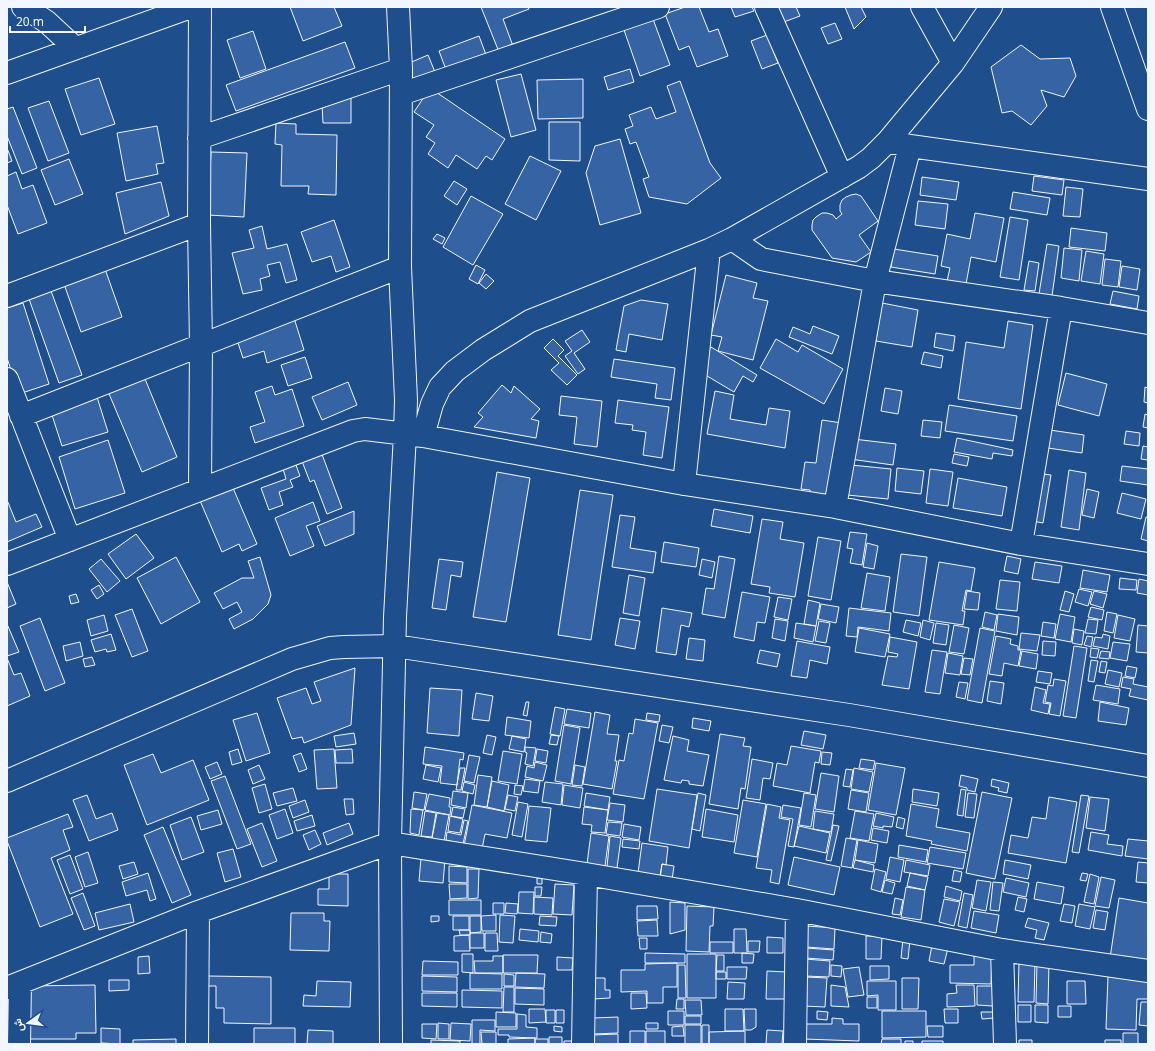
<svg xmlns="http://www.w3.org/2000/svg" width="1155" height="1051" font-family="'Noto Sans',Vazirmatn,sans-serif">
<rect width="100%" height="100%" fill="#1f4e8c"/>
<!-- building -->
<path fill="#3563a3" stroke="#f2f6ff" d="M290 7H334L342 26 303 41Z
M481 7H528L529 9 503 19 513 46 499 52Z
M685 7H699L709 32 718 29 728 56 697 67 689 46 679 50 665 14Z
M731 7H752L754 11 735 17Z
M775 7H796L800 16 781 23Z
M845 7H861L866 17 854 29Z
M653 19 670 65 640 76 624 30Z
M835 23 842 39 828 44 821 28Z
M253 31 266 69 240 78 227 40Z
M767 35 778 63 762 69 751 41Z
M479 36 488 60 448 75 439 51Z
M345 42 355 68 236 111 226 85Z
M1021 45 1040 59 1070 58 1076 76 1064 97 1041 90 1047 106 1031 125 1012 111 1002 113 991 67Z
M428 55 437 77 416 86 407 64Z
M630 69 634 82 608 90 604 77Z
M521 74 536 130 511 137 496 80Z
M99 78 115 124 81 135 65 89Z
M583 79V118L538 119 537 80Z
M680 81 710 163 721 178 687 204 649 197 643 179 649 177 636 142 630 144 625 129 633 126 629 115 651 107 656 119 676 112 667 86Z
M430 88 505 139 492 160 486 156 477 169 456 155 448 168 428 154 435 143 426 137 434 125 414 112Z
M351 96V123H323L322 105Z
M49 101 69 153 48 161 28 108Z
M13 107 37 168 22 174 7 136V109Z
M549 122H580V161L549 160Z
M276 123 296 124V134L337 135 336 195 308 194 309 186H281L282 145 275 144Z
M157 126 164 163 156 164 158 174 126 181 117 133Z
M620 139 641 213 600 225 586 173 595 146Z
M7 148 12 161 7 163Z
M211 152 247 153 244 217 208 215Z
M530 156 561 171 536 220 505 204Z
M69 159 83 194 55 205 41 170Z
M16 172 22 189 33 185 47 223 18 234 7 205V176Z
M1034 176 1064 180 1062 195 1032 191Z
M922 177 959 182 956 200 920 195Z
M454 181 467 189 457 205 444 196Z
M161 182 169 216 125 234 116 193Z
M1066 187 1083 189 1080 217 1063 216Z
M1013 192 1050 198 1047 215 1010 209Z
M856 194 861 196 878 221 859 235 871 252 856 262 832 258 812 230V225L813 220 816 217 822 213H827L833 215 836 219 842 214 840 211V205L842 200 846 197 851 195Z
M471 196 503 214 473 265 443 247Z
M918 201 948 204 945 229 915 225Z
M975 213 1004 218 996 262 971 257 966 284 947 281 950 268 941 266 947 234 970 239Z
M1010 217 1028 220 1019 280 1000 277Z
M334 220 350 267 336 272 331 256 312 262 301 232Z
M262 226 267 249 287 244 297 280 286 283 280 262 267 265 270 276 260 279 262 290 243 294 232 253 254 248 249 230Z
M1071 228 1107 233 1105 251 1069 247Z
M437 234 445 238 442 244 433 239Z
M1047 244 1059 246 1052 296 1039 294Z
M1064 248 1082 250 1079 281 1061 278Z
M894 249 938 256 935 274 891 267Z
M1086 251 1104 254 1100 284 1081 281Z
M1105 259 1121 261 1118 287 1102 285Z
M1029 261 1039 263 1035 291 1024 290Z
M476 265 485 270 478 284 469 279Z
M1122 266 1140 269 1137 290 1119 287Z
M105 269 122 317 81 332 64 284Z
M486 274 494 281 486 289 479 283Z
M726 275 757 283 753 298 768 301 753 360 718 351 722 337 711 335Z
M51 291 82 375 59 383 29 299Z
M1113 291 1139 296 1137 309 1110 304Z
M641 300 668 304 662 340 629 334 626 352 616 350 624 306Z
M23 303 49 384 19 394 7 358V308Z
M882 303 918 310 912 347 876 341Z
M294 318 304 350 267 363 264 351 243 358 236 337Z
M1008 321 1033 325 1021 409 958 399 966 342 1004 348Z
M813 326 839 336 832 354 789 337 793 327 810 334Z
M582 330 590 342 574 353 585 369 578 374 565 356 572 351 565 341Z
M936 333 955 336 953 351 934 347Z
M553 339 564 350 558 356 577 375 567 385 551 370 559 363 544 348Z
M776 339 798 352 802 345 843 369 824 404 760 368Z
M711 347 757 375 753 382 743 376 734 392 697 370Z
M924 352 943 356 941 368 921 364Z
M305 357 312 378 288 386 281 365Z
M614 359 675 368 671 400 655 398 657 384 611 377Z
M1066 373 1107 384 1099 416 1058 405Z
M143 374 177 457 142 472 107 389Z
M348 382 357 405 322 420 312 397Z
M502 385 511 393 514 386 540 409 531 419 539 421 536 438 474 427 483 417 478 413Z
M272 386 275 395 292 389 304 426 255 443 250 427 265 422 255 392Z
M1145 387 1148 388V403L1144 402Z
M885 388 902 391 898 414 881 411Z
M715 391 734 395 730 419 766 425 769 408 790 411 785 448 707 434Z
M561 396 602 401 597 447 574 444 577 417 559 415Z
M97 397 108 432 62 446 51 412Z
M618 400 669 407 662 458 643 455 646 432 632 430 633 425 615 423Z
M949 405 1017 416 1013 441 945 431Z
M1145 414 1148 415V428L1143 427Z
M822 420 842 423 831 500 810 497V490L801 489 805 462 816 463Z
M923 420 942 422 940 438 921 436Z
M1043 429 1084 435 1082 453 1041 447Z
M1126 431 1140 433 1139 446 1124 444Z
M957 438 1013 450 1012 456 993 453 992 459 954 452Z
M853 439 896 444 893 465 850 459Z
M108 440 125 493 75 509 59 457Z
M1143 446 1148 447V460L1141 459Z
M320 449 342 508 327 514 314 480 310 482 300 456Z
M954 454 969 457 967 466 952 463Z
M293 457 300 476 290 480 293 487 279 492 283 505 269 510 261 488 286 479 281 462Z
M851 465 891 469 888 499 847 495Z
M1122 466 1148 469V485L1120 481Z
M897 468 924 471 921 494 895 491Z
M930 469 953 472 948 506 926 503Z
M1069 470 1086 473 1079 530 1061 527Z
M497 472 530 478 506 622 473 617Z
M1034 473 1051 475 1043 523 1027 520Z
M958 478 1007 487 1002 516 953 508Z
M230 481 257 544 242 551 239 544 222 552 198 496Z
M1087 489 1099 492 1094 518 1082 515Z
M580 490 613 495 591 640 558 635Z
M1122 493 1146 499 1141 519 1117 513Z
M7 500 16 522 36 514 42 527 7 542Z
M313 502 320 521 306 526 314 546 290 556 275 518Z
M714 509 753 516 750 533 711 526Z
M354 511V534L325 546 317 526Z
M620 515 635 517 630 548 656 552 653 573 612 567Z
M1146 517H1148V541L1141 539Z
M762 519 783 522 780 539 804 543 795 597 769 593 770 587 751 584Z
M850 532 867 534 862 565 850 563 853 549 847 548Z
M136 534 154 558 126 579 108 554Z
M818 537 841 541 831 600 808 596Z
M664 542 699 548 696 567 661 562Z
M867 543 878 546 874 569 863 567Z
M901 554 927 557 919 616 893 612Z
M719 556 735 559 725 618 702 614 706 588 714 589Z
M1007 556 1021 559 1018 574 1004 571Z
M176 557 200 602 161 624 137 578Z
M260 557 271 595 268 604 253 619 234 629 229 619 242 612 237 602 223 609 214 593 242 578H254L248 561Z
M101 559 120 581 107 592 89 569Z
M439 559 463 562 461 577 451 575 446 610 432 608Z
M702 559 715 562 712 578 699 575Z
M939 562 975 568 971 591 966 590 962 611H965L963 625 929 620Z
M1035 562 1062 566 1059 583 1032 579Z
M1083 570 1110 575 1107 592 1080 588Z
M867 573 890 577 885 611 861 608Z
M629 575 645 578 639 616 623 613Z
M1120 578 1137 580 1136 590 1119 589Z
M1139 579 1148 581V595L1137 593Z
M1000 580 1020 582 1017 611 996 609Z
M7 582 16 604 7 608Z
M99 585 104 594 97 599 91 590Z
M1079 589 1092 592 1088 606 1075 602Z
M967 591 980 593 978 610 964 609Z
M1065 591 1074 594 1069 612 1060 610Z
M1094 591 1107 594 1103 608 1090 604Z
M742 592 770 597 765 623 757 622 754 641 734 637Z
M76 594 79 602 71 604 69 596Z
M778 597 792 599 788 620 774 617Z
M808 600 820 603 816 626 804 624Z
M821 604 839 607 836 623 818 619Z
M1091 607 1104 610 1102 620 1088 617Z
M662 608 692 613 689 627 681 625 676 655 656 652Z
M849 608 891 613 889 631 858 627 857 637 846 636Z
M132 609 148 651 132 657 115 615Z
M985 612 997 615 994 630 982 627Z
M1107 612 1117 614 1113 633 1104 631Z
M998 614 1019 617 1017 635 996 631Z
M1060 614 1075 617 1071 642 1055 639Z
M104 615 108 631 91 636 87 620Z
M1118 615 1135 619 1130 641 1114 638Z
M40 618 65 683 45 691 20 626Z
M620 618 640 621 635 649 615 645Z
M775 619 788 621 785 641 772 638Z
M1088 619 1098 620 1096 634 1085 633Z
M906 620 921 623 918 636 903 632Z
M923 620 934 623 930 640 920 637Z
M819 621 830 623 826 643 815 641Z
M1043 622 1056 624 1054 638 1041 636Z
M796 623 816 626 813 642 794 638Z
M936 623 949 625 946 645 933 643Z
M7 624 19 652 7 656Z
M954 625 969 628 964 654 949 652Z
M1138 625 1148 626V653L1136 652Z
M859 628 890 634 885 657 855 652Z
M980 628 995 631 982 703 967 700Z
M1074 629 1084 631 1082 645 1072 643Z
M1021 633 1040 635 1037 651 1019 649Z
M111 634 116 650 107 652 106 649 95 652 91 640Z
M1103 634 1110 636 1108 649 1093 646 1095 637 1102 638Z
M996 636 1011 639 1010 644 1018 646V650H1021L1018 666 1004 663 1002 676 989 674Z
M1087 636 1093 637 1091 647 1084 645Z
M890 637 917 642 909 689 882 685 888 656 897 657 898 654 888 652Z
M689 638 705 640 703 661 686 659Z
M797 641 830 647 827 664 810 660 807 678 791 676Z
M1043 641 1056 642 1055 656 1042 655Z
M80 642 83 656 66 661 63 646Z
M1113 642 1130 644 1127 661 1110 658Z
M1074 646 1087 648 1076 718 1063 716Z
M1091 648 1099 649 1097 658 1090 657Z
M760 650 780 654 777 667 757 663Z
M932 650 947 652 940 694 925 692Z
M1022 651 1038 654 1036 669 1019 666Z
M1101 651 1110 652 1109 659 1099 658Z
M948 653 963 656 960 675 945 673Z
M92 657 95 665 85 667 83 659Z
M7 658 14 675 21 673 30 696 7 706Z
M964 658 973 659 970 675 961 674Z
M1091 660 1098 661 1094 682 1088 681Z
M1101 661 1107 662 1105 673 1099 672Z
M1127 666 1137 668 1135 678 1125 676Z
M355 668 351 725 304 743 302 737 292 739 277 698 306 688 312 704 321 701 314 682Z
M1108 670 1122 673 1119 687 1105 684Z
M1038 671 1052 673 1050 684 1036 682Z
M1123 677 1134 679 1133 684 1148 687V700L1129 696 1131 689 1121 687Z
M1054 679 1066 681 1060 716 1049 714 1051 703 1045 702 1048 685 1053 686Z
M990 681 1004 683 1001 704 987 701Z
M959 682 968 683 965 699 956 697Z
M1096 685 1120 689 1118 704 1093 700Z
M1035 687 1046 690 1043 703 1050 704 1048 714 1031 710Z
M430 688 462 690 459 736 427 733Z
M476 693 493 696 489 721 472 719Z
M526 702H529L527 716 523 715Z
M1100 702 1129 708 1126 725 1098 721Z
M555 707 565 709 560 736 550 734Z
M567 709 591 713 589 728 564 724Z
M595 712 610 715 607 734 619 735 615 761H617L612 789 583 784Z
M257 713 270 753 246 761 233 720Z
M647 713 660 715 659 722 646 720Z
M507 717 531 721 529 738 505 735Z
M693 718 711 721 709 731 692 728Z
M635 719 658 723 644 799 613 794 619 760 624 761 629 733 633 734Z
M564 725 580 728 571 784 555 781Z
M662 725 673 727 669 743 659 741Z
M804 731 826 735 823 749 801 745Z
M354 733 356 744 336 747 334 736Z
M720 734 745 738 743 746 751 747 745 789 741 788 738 809 709 804Z
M487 735 496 737 492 755 483 753Z
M551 735 559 736 557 745 549 744Z
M512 736 526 739 524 752 509 749Z
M673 736 689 740 687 751 709 755 703 786 689 784V781L682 780 681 783 664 780Z
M791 746 821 751 819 763 815 762 810 793 773 786 777 763 787 765Z
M425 747 464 753 463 760 460 759 457 785 440 783 442 766 423 764Z
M525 747 536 748 533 766 525 764 527 753 525 752Z
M238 749 242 762 232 765 229 752Z
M334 749 337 788 317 789 314 750Z
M352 749 353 763H336L335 750Z
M537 749 548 751 546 763 535 761Z
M503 751 522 754 517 784 498 781Z
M822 752 832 753 830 765 821 764Z
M301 753 307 769 299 772 293 756Z
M153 754 161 773 193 760 209 800 147 825 124 765Z
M469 755 480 757 474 783 464 781Z
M752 759 773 763 770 779 763 778 760 800 746 798Z
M861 759 875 761 873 770 859 768Z
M217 762 222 774 210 779 205 767Z
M535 762 547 765 543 781 525 777 527 766 534 768Z
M876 763 905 768 896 815 868 810Z
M259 765 265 779 253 784 248 770Z
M426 765 441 768 438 782 423 779Z
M575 765 585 767 582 786 572 785Z
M460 768H465L461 790H456Z
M854 768 873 772 869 792 851 789Z
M846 769 853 770 850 787 843 786Z
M821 773 839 776 834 812 815 809Z
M478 775 492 777 487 807 474 805Z
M961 775 978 779 975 792 967 790V788L959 786Z
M225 776 251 844 237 849 211 781Z
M525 779 540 781 538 793 523 791Z
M992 779 1009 783 1007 793 998 791 999 788 991 786Z
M492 781 509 785 504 811 487 807Z
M464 782 475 785 473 794 462 791Z
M545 782 563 784 561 805 542 802Z
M265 784 272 809 259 813 252 788Z
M515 785 523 786 521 795 514 794Z
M564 785 583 788 580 808 562 805Z
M293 788 297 801 277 806 273 793Z
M657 789 697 795 689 848 649 841Z
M913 789 939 793 937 806 912 802Z
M961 789 966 790 963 816 957 815Z
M851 790 869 793 866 812 848 809Z
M453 791 468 793 466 808 451 805Z
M414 792 427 794 424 810 412 808Z
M982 792 1012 798 995 879 966 873Z
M586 793 610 797 608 810 584 806Z
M698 793 706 795 700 831 692 829Z
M804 793 816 795 811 827 799 825Z
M968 793 977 794 974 818 965 817Z
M429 794 450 798 449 807H451L450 815 425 810Z
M87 795 96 819 112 813 118 830 89 841 73 800Z
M508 795 518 797 515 811 505 809Z
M1081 795 1089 796 1079 853 1072 852Z
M1049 797 1077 802 1066 863 1008 853 1011 835 1028 838 1032 817 1046 819Z
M1090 797 1109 799 1105 831 1086 828Z
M344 799H353L354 814 346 815Z
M305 800 309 812 293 818 289 806Z
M743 800 766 804 757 857 734 853Z
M518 802 528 804 522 837 512 835Z
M610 803 625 805 623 822 607 820Z
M767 804 781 807 779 818 790 820 779 884 770 882 772 870 756 868Z
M911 804 939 809 936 827 970 833 967 851 931 844 932 841 906 836Z
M472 805 512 813 507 838 485 834 482 849 464 846Z
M783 805 801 808 794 847 788 846 793 819 781 817Z
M529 806 551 808 547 842 525 840Z
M453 807 465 809 463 818 451 816Z
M584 807 608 810 605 833 591 832 592 825 582 824Z
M285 809 293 833 277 839 269 815Z
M411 809 423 810 419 835 410 833Z
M706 809 738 815 734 842 702 837Z
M218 810 222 824 201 830 197 816Z
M425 811 436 813 432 837 421 836Z
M815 811 834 814 831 832 813 829Z
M855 811 874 814 869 841 850 838Z
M437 813 449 815 444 841 432 838Z
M876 813 894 817 892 827 883 826V828L873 826Z
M68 814 73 827 63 830 70 850 51 858 73 914 40 927 7 841V838Z
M312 815 315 826 297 831 294 821Z
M450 816 463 819 460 833 448 831Z
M191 817 204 852 182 860 170 825Z
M898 817 905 819 903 829 896 827Z
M464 820 468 821 463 844 446 840 447 832 461 835Z
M608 822 622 823 620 836 606 834Z
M262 823 277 861 262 867 247 829Z
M349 823 353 834 327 845 323 833Z
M624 824 641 827 639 840 622 837Z
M833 825 839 826 831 861 826 860Z
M799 826 830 833 826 853 794 846Z
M163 827 191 895 172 903 144 835Z
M873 828 889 831 887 843 871 840Z
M315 830 321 844 309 850 303 835Z
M1091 832 1109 835 1107 844 1123 846 1122 856 1088 850Z
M591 833 609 836 605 866 587 864Z
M610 836 621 838 617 868 607 867Z
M846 838 857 840 852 868 841 866Z
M623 839 640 841 639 849 622 847Z
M1128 839 1148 841V859L1125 856Z
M858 840 878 844 875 863 855 860Z
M642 843 668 847 666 865 662 864 660 876 638 873Z
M899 845 928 850 926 862 898 857Z
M930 847 966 853 963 869 927 863Z
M233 849 241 877 225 882 217 853Z
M88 852 98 883 85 887 75 857Z
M70 855 83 889 70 894 57 860Z
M794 857 840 867 834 895 788 885Z
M890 857 904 860 900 882 886 879Z
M421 858 445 860 443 883 419 881Z
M855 860 874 865 873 872 853 868Z
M906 860 930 865 928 876 904 872Z
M1005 860 1031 865 1028 879 1003 874Z
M134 862 138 874 123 879 119 866Z
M1138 862 1148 863V883L1136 882Z
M662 864 674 866 672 880 660 879Z
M449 866 467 867V883L449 882Z
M468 869H479L478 898 468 899Z
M875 869 886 872 881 892 871 889Z
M954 870 962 872 960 882 952 881Z
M148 873 156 899 150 901 147 890 126 896 122 882Z
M910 873 928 877 925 890 907 886Z
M1082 873 1088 874 1086 881 1080 880Z
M329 874H348V906L318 905V889H329Z
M1090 874 1099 877 1094 904 1084 902Z
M1101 877 1115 880 1109 908 1095 906Z
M537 878H542V884H537Z
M1006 878 1029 883 1026 897 1003 892Z
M885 880 895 883 892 894 882 892Z
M977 880 991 882 986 911 972 908Z
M993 882 1003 883 999 911 990 910Z
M1037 882 1064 887 1061 904 1034 899Z
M449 884H467V898L450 899Z
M555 884 574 885 572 915 553 914Z
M946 886 962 891 960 901 944 897Z
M535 887H542L541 896H535Z
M906 887 925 890 921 920 901 917Z
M519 892H534L533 914 518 913Z
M83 893 95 926 84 930 71 898Z
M964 893 973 895 967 928 958 926Z
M534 897 553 898 552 915 534 914Z
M1018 897 1027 899 1024 912 1015 910Z
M895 898 903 900 900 915 892 914Z
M1119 898 1148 903V964L1110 958Z
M944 899 960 902 954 926 939 922Z
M449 900H481V915H449Z
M670 902 685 903V930L670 934Z
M493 903H504V914H493Z
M506 903 518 904 517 914 505 913Z
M130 904 134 922 99 930 95 913Z
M1064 904 1075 906 1072 923 1060 921Z
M1079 904 1095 907 1090 929 1075 926Z
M637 906H657L658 919 637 920Z
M687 906 714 907 713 926H710L709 952 686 951Z
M1096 910 1108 912 1105 930 1093 928Z
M974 911 999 915 996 933 971 928Z
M291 913H324V921H330L329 951 290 950Z
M496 915V931H482L481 916Z
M500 915 515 916 513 943 499 942Z
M431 916H439V921L431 922Z
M453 916H469V930H453Z
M470 916H481V932L470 933Z
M540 916 557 917 556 926 539 925Z
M1028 918 1049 923 1044 940 1035 938 1037 930 1025 927Z
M657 920 658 936H638L637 921Z
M807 926 835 928 834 949 806 947Z
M520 929 539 931 538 942 519 940Z
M734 929H746L747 953H734Z
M459 930H470V935H460Z
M541 932 552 934 551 943 540 942Z
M470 933H484V948H470Z
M485 933H497L498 951H485Z
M469 935 470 951H454V936Z
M866 936H882L881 959H866Z
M767 937 783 938V953H767Z
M639 938H647V949H640Z
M903 939 910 940 908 959 901 958Z
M748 941H760L759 952H748Z
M710 942H733V953H710Z
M932 945 948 948 944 964 929 961Z
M806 948 834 950 833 960 806 958Z
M974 952 992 953 991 984 950 983V965H974Z
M645 953 685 954V963H645Z
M742 953 754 954 753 963H742Z
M462 954H473V973L462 972Z
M687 954H716V998H687Z
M503 955H538L537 973H503Z
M717 955H724V971H716Z
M149 956 150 973 138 974V957Z
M493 956H503V973H475L474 961H493Z
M557 957 573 958 572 970H557Z
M805 959 830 961 829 977 805 976Z
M423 961 458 962V975H422Z
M1019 961 1035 962 1034 1002H1018Z
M1037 962 1049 963 1048 1004 1036 1003Z
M677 963V987H663V1003H647V991L621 992V970H645V964Z
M678 965H685L686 998H678Z
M831 965 842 966 841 977 831 976Z
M870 966H889V979L870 980Z
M727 967H747L746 979H727Z
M859 967 864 995 848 997 843 969Z
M767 971 786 972 785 999H766Z
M716 972H726V979H716Z
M470 973 502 974V989H470Z
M516 973 545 974 544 988 515 987Z
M504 974 514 975V986H504Z
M208 976 271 977V1024L224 1023V1008H216V986H208Z
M422 976 457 977V992L422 991Z
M1108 976 1148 977V999H1137L1136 1030 1106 1029Z
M805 977 827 978 825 1007 803 1006Z
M592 978H605V990H610V998L593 999Z
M902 978H919L918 1009H902Z
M109 980H129V990L109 991Z
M317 981 351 982 350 1007 303 1006 304 995 316 996Z
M867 981H896V1010H878V995L867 996Z
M1067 981H1085L1086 1004H1067Z
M728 982 745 983 744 999H727Z
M95 985 96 1033H76V1039H27V986Z
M831 985 845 987 849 1007 831 1006Z
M956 985H974L975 1006 947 1007V994L957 993Z
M977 986H993V1006L977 1005Z
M504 987H514V1012H503Z
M515 988 544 989V1005L515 1004Z
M462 990 502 991V1008L462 1007Z
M422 993H457V1007L422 1006Z
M631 993H646L647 1008 631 1009Z
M867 997H877V1008H867Z
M677 999H684V1009H676Z
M685 1000H701L702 1015H686Z
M1141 1002H1148V1026L1139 1025Z
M1018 1005H1031V1022H1018Z
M1035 1005H1048V1023L1035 1022Z
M1058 1006H1071V1017H1058Z
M529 1009H545L546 1022 529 1023Z
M725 1009H743L744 1031H725Z
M744 1009H756V1027L751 1030H745Z
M944 1009H958V1023H945Z
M546 1010H555V1023H546Z
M556 1010H564V1023H556Z
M668 1011H684V1025H668Z
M817 1011 828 1012 827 1020 817 1019Z
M882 1011H926V1037L882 1038Z
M496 1012 516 1013V1027H496Z
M981 1012H994V1018L982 1019Z
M517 1014 526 1015V1027L537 1028V1038L509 1037V1035H498V1029H517Z
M685 1016H701V1024H685Z
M618 1017V1033L593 1034V1018Z
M832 1018 843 1019V1024H859V1041L804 1039 805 1024H832Z
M472 1020H495V1031L480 1030V1044H472Z
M438 1023 449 1024V1039H438Z
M451 1023 471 1024 470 1041 450 1040Z
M646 1023H658V1029H646Z
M422 1024H437L436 1039 422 1038Z
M685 1025H701V1044H685Z
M702 1025H709V1044H702Z
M554 1026 562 1027V1032L554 1031Z
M683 1026 684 1036H672V1027Z
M927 1026H943V1037H928Z
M101 1028 120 1029V1044L101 1043Z
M254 1028H295V1044H254Z
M308 1030 333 1031V1044H307Z
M767 1030 783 1031 782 1044H766Z
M630 1031H645V1044H630Z
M646 1031H665V1044H646Z
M745 1031V1044H709V1032Z
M481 1032H496V1044H482Z
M1123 1033H1138V1044H1123Z
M618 1034V1044H593V1035Z
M549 1037H562V1044H549Z
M535 1038V1044H508V1039Z
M176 1039V1044H133V1040Z
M535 1039H548V1044H535Z
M882 1039H901V1044H881Z
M431 1040 460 1041V1044H431Z
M1019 1040H1032V1044H1019Z
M1105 1040H1121V1044H1105Z
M564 1041H572V1044H564Z
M905 1041H913V1044H905Z
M922 1041H943V1044H922Z"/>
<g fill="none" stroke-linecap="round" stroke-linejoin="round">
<defs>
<path id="street" d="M23 7 26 8 47 22 75 48
M200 7 199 224 201 345 200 489
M766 7 842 177
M922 7 953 63
M1112 7 1148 109
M7 73 191 7
M401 94 658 7
M199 138 401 69
M910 146 1148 179
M732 239 761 259 875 281 1061 308 1148 323
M7 296 199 224
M7 379 70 540
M21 416 400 267
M423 436 432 404 440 387 455 371 483 350 530 321 709 250 732 239 859 167 871 158 888 141 953 63 991 7
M684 484 709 250
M835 507 875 281 910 146 888 141
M1021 544 1061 308
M7 564 353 431 365 429 423 436 684 484 835 507 1021 544 1148 564
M7 781 292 659 330 648 344 647 395 646 849 715 1148 766
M1002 950 1005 1044
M7 988 198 912 390 843 586 874 797 910 1002 950 1148 971
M19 1044 20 983
M197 1044 198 912
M391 1044 390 843 395 617 405 434 406 400 400 267 401 69 398 7
M583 1044 586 874
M795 1044 797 910"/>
</defs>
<!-- street casing -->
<use href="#street" stroke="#f2f6ff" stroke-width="24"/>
<!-- street -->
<use href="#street" stroke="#1f4e8c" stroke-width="22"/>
</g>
<!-- border -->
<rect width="1155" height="1051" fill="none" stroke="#f2f6ff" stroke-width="16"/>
<!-- north arrow -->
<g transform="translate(28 1023) rotate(256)" stroke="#1f4e8c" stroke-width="3" paint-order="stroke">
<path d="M0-3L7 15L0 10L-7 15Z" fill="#f2f6ff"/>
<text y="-6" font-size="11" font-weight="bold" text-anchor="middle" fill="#f2f6ff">ش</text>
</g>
<!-- scale -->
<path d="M10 26v6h75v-6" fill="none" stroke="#f2f6ff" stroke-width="2"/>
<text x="16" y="26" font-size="12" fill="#f2f6ff" stroke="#1f4e8c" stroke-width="3" paint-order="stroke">20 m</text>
</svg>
